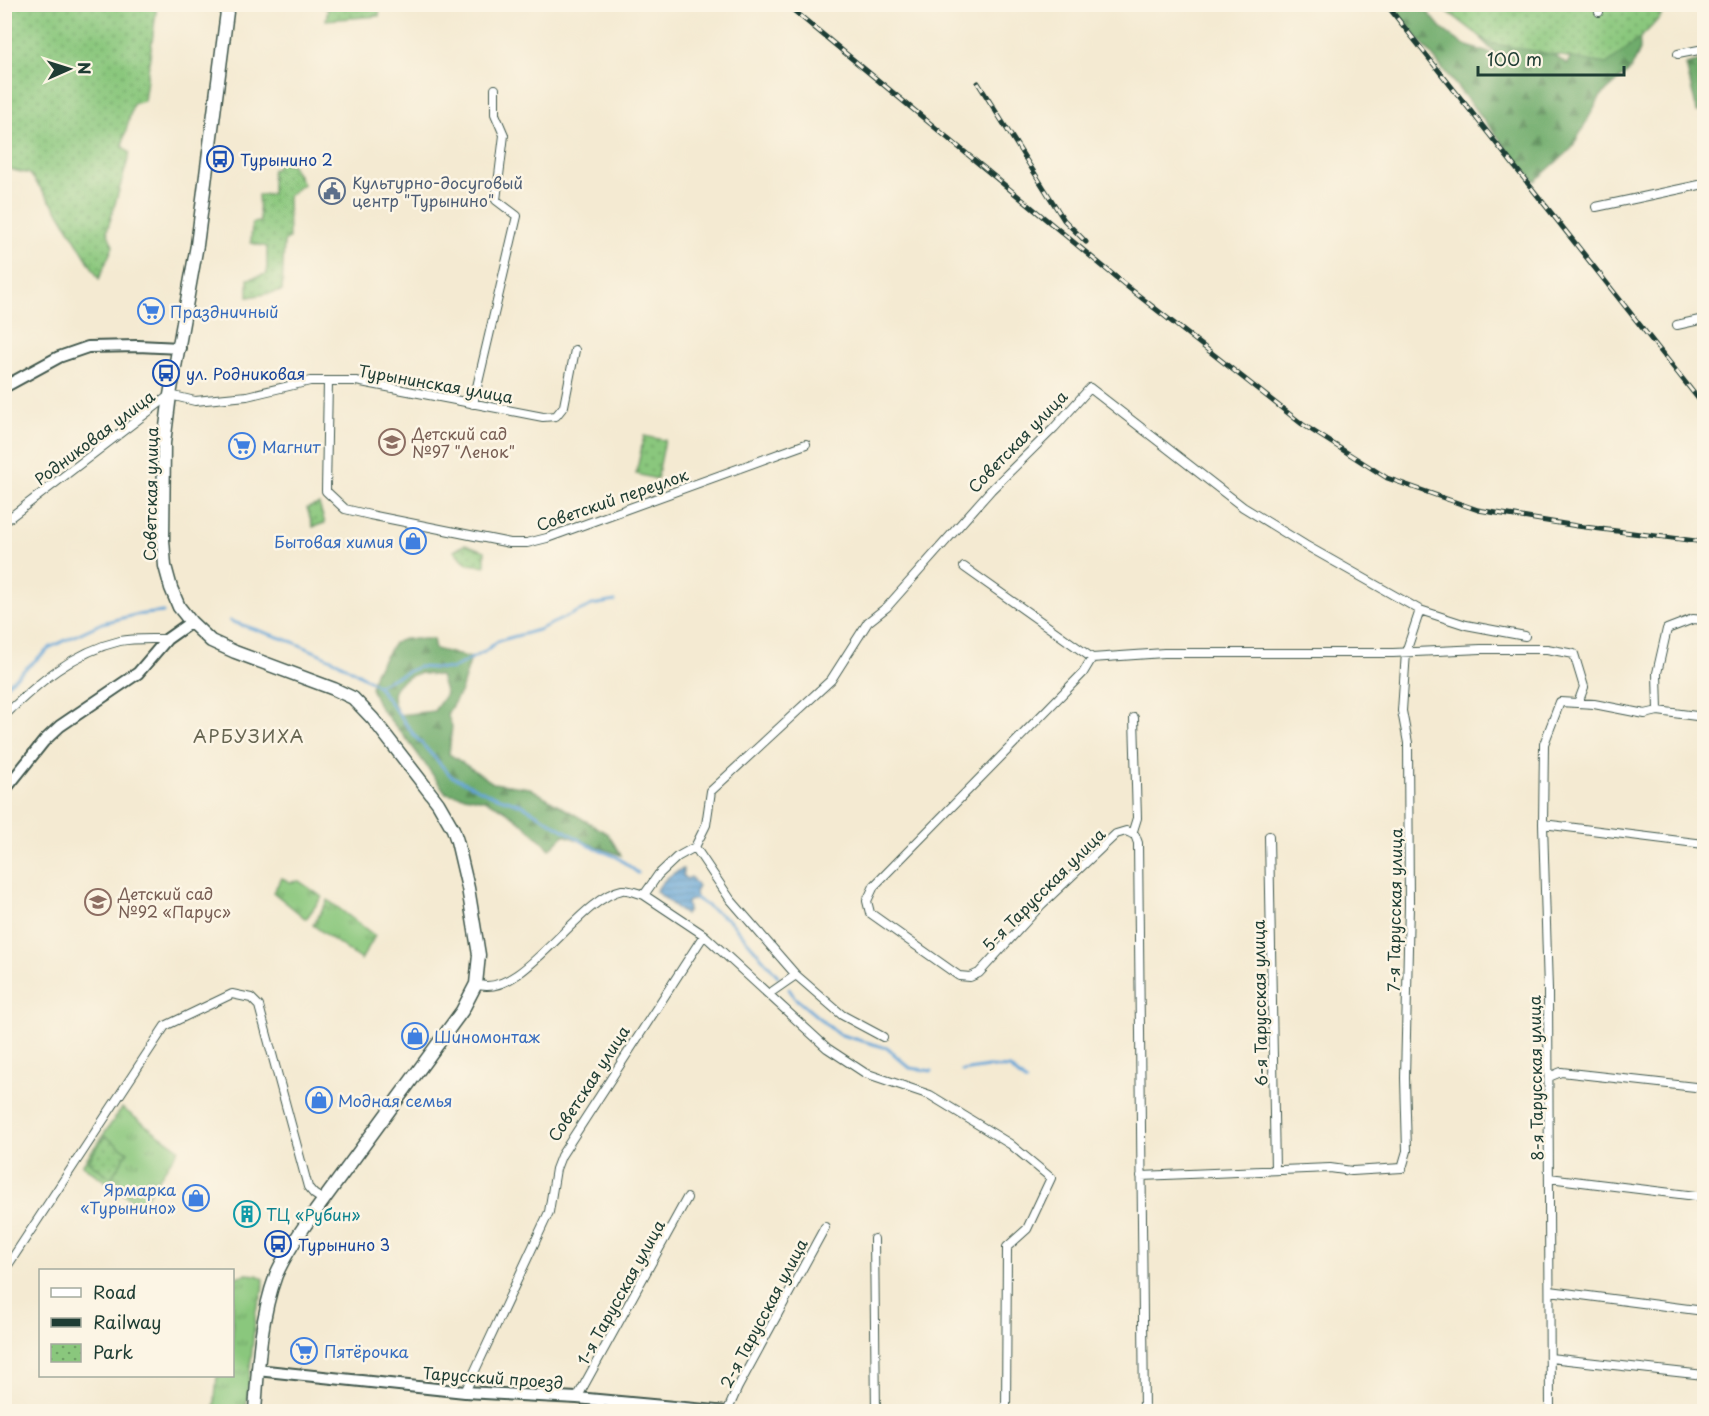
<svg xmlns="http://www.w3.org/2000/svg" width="1709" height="1416" font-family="'Playpen Sans',sans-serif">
<defs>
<pattern id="grass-tufts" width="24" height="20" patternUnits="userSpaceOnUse" patternTransform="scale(1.5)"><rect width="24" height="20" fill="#8ac77d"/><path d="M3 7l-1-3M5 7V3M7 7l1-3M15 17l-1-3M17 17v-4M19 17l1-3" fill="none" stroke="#70a367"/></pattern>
<pattern id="forest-firs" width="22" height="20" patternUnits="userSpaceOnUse" patternTransform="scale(1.5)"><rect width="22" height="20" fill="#6fac6c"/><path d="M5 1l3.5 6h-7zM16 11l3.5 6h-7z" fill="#5b8d5a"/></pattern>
<pattern id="park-dots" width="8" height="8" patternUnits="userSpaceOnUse" patternTransform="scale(1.5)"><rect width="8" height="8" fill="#8ac77d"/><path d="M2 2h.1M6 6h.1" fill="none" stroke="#70a367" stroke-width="1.8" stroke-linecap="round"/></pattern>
<pattern id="water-rules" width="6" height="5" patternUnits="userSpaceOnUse" patternTransform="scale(1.5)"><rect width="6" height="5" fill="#63a4d7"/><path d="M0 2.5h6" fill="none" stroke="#5187af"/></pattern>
</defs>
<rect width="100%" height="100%" fill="#fcf5e5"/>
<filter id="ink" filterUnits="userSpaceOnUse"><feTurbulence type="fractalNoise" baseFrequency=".0167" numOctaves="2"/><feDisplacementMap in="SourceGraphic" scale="12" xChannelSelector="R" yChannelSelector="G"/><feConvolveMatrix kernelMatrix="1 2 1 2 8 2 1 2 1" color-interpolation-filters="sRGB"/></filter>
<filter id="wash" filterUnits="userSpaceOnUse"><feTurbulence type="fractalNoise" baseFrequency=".008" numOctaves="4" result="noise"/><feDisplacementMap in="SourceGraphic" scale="24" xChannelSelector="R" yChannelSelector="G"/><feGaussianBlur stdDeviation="1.35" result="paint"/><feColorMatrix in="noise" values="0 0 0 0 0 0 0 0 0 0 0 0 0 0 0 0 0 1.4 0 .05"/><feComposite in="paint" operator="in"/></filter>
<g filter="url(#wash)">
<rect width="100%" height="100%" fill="#f4ead2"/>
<!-- grass -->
<path fill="url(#grass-tufts)" stroke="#548258" stroke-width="1.5" d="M282 878 290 882 299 881 322 897 306 919 273 892Z
M328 900 375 936 361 960 313 925Z
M122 1108 179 1149 140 1206 82 1165Z
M246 1274 257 1275 264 1279 263 1291 256 1310 246 1411H214L217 1376H232L233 1280 236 1277Z"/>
<!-- forest -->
<path fill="url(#forest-firs)" stroke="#477450" stroke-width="1.5" fill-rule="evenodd" d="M1391 5H1422L1442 29 1464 45 1498 56 1482 40 1474 5 1567 64 1587 25 1639 28 1640 50 1631 69 1600 97 1572 148 1535 181 1513 156Z
M1704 60V111L1697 112 1686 65Z
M404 639H433L435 649 471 658 461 691 447 714 452 726 449 754 493 783 530 788 608 834 621 855 564 835 550 849C531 831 513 812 489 802 476 797 460 796 446 793L409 742 380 708 371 688 375 672 394 643ZM419 673 440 676 446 694 434 711 399 715C386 691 395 681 419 673Z"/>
<!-- park -->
<path fill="url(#park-dots)" stroke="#548258" stroke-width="1.5" d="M4 5H157L144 101 133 104 122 146 130 153 107 231 113 246 99 279 60 214 30 174 9 169 5 161Z
M318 5H380L379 16 326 20 328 9Z
M1439 5H1668C1654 29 1629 48 1606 64L1489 43Z
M277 159 292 165 303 184 288 196 289 239 284 242 282 291 248 297V279L267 274V247L251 243 252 223 260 222 258 195 272 194V170L277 168Z
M644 436 665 440 657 479 636 474Z
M319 504 325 523 313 527 307 508Z
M465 544 485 551V566L468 564 454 551Z
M105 1136 128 1152 111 1178 88 1161Z"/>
<!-- water -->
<path fill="url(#water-rules)" stroke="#417086" stroke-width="1.5" d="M683 869V876L687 879 691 877 698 887 695 892 696 898 687 902 688 910 685 915 656 891C663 880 671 873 683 869Z"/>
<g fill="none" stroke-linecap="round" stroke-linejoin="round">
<!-- stream -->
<path stroke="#63a4d7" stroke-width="3" d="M230 621 293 642 338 662 377 685 414 735 451 776 491 795 522 805 590 846 617 857 638 873
M378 685 418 667 451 669 484 652 498 641 538 630 592 605 615 601
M4 687 51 647 102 623 135 615 163 612
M692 896 730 921 778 976
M789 989 795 998 838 1034 887 1048 910 1068 932 1071
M962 1071 988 1067 1010 1068 1026 1082"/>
</g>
</g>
<g filter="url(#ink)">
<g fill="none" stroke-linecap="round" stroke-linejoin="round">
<defs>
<path id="street" d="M1599 12 1600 4
M1678 54 1704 49
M1596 207 1704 184
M1677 325 1704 319
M328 381 326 491 345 509 370 515 510 543H527L547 538 806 444
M473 404 517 216 496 200 504 135 495 114V89
M4 522 170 395 195 401 247 396 310 381H356L543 417 556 416 564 406 575 350
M964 567 1092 658 1164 653H1393L1481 649H1547L1574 654 1584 687 1578 703
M1092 658 1083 673 874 886 867 901 870 913 959 976 970 977 979 973 1042 904 1116 834 1126 831 1135 835 1138 843 1144 1412
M1658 711 1657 673 1667 629 1693 619 1704 620
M4 716C38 683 73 652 120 641 134 638 152 639 167 639
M1543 824 1704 844
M1132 834 1137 818 1134 718
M1269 836 1275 1170
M695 847 730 899 796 975 842 1015 883 1037
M644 895 704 935 827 1048 865 1073 930 1095 1010 1144 1051 1178 1027 1229 1007 1247 1006 1412
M476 984C521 1002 577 899 622 890 628 889 637 893 644 895L658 875 677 857 695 847 706 825 711 791 831 680 868 622 887 607 991 490 1054 428 1090 388 1243 507 1305 545 1420 610 1466 625 1525 636
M770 993 796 975
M1549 1077 1561 1072 1704 1088
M1141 1176 1330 1168 1352 1171 1402 1168 1407 1151 1405 1078 1409 905 1408 743 1402 711 1406 652 1420 610
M1549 1178 1704 1197
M874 1239 876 1412
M4 1271 165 1026 232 994 251 998 259 1006 308 1187 314 1194 323 1200
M1550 1291 1704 1311
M1550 1358 1704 1375
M465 1392 549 1212 556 1169 561 1156 704 935
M577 1398 687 1198
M727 1412 738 1387 825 1227
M1550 1412 1548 990 1543 824 1544 744 1560 702 1594 704 1645 714 1658 711 1704 717"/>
<path id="secondary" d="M4 387 59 357 88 347 138 346 180 348
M4 791 44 741 60 726 138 673 167 639 191 622
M257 1370 465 1392 577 1398 727 1412"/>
<path id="primary" d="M228 4 197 245 170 395 164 443 163 540 165 566 171 588 179 607 191 622 211 641 235 652 334 689 353 698 373 719 438 803 453 829 457 841 468 888 479 955 476 984 462 1011 306 1224C295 1240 284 1257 276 1275 260 1318 258 1367 255 1412"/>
</defs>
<!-- street casing -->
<use href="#street" stroke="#3f574c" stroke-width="10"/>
<!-- secondary casing -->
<use href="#secondary" stroke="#3f574c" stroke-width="14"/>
<!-- primary casing -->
<use href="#primary" stroke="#3f574c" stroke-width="15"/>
<!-- street -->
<use href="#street" stroke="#fff" stroke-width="8"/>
<!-- secondary -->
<use href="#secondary" stroke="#fff" stroke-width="10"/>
<!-- primary -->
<use href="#primary" stroke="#fff" stroke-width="12"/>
<defs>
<path id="rail" d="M786 4 1129 288 1302 424 1387 478 1478 510 1577 526 1704 542
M1386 4 1704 406
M978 83 1064 220 1086 242"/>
</defs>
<!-- rail casing -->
<use href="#rail" stroke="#1f3d34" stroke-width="5"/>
<!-- rail -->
<use href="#rail" stroke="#fcf5e5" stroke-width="3" stroke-dasharray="9" stroke-linecap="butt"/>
</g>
</g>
<!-- icons -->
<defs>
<symbol id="bus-ring" viewBox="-11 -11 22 22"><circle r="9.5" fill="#fcf5e5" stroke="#1a4fb4" stroke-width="1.5"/><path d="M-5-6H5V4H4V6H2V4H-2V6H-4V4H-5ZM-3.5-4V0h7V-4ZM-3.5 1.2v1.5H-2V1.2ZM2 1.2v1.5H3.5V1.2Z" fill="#1a4fb4"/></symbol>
<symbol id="civic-ring" viewBox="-11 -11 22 22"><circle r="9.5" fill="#fcf5e5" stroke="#5c6f8a" stroke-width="1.5"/><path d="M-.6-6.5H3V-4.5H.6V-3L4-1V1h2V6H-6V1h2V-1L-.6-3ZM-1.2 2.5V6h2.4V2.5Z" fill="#5c6f8a"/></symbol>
<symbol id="supermarket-ring" viewBox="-11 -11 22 22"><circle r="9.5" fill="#fcf5e5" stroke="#3f7fe0" stroke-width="1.5"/><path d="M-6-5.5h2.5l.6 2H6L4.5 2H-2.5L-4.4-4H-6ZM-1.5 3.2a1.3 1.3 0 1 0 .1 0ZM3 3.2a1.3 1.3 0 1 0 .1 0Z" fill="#3f7fe0"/></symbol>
<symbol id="school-ring" viewBox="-11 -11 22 22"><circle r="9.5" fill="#fcf5e5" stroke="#8d6e63" stroke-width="1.5"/><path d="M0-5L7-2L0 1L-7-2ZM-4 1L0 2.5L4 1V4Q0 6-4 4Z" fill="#8d6e63"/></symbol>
<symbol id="shop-ring" viewBox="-11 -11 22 22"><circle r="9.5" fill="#fcf5e5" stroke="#3f7fe0" stroke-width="1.5"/><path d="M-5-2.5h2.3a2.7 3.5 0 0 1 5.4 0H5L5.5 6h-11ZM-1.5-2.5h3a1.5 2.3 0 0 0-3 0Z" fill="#3f7fe0"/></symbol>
<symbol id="building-ring" viewBox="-11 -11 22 22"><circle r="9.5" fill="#fcf5e5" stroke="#0f9aa8" stroke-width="1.5"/><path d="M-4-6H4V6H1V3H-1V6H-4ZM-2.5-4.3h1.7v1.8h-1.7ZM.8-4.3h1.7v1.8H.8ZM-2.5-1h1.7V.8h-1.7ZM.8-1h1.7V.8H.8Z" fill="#0f9aa8"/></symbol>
</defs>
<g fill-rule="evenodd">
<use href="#bus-ring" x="205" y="144" width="30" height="30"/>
<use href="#civic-ring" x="317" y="176" width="30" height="30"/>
<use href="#supermarket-ring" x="136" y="296" width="30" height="30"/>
<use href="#bus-ring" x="151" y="358" width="30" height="30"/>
<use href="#school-ring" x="377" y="427" width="30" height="30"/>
<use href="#supermarket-ring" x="227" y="431" width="30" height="30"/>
<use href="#shop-ring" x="398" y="526" width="30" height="30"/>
<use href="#school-ring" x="83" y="887" width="30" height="30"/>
<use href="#shop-ring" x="400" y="1021" width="30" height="30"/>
<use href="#shop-ring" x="304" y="1085" width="30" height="30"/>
<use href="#shop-ring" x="181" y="1183" width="30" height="30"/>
<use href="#building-ring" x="232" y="1199" width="30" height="30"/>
<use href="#bus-ring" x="263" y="1229" width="30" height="30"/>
<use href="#supermarket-ring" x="289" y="1336" width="30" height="30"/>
</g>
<g text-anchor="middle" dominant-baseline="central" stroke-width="5" stroke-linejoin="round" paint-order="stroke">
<!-- transit labels -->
<g font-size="16" fill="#164399" stroke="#fcf5e5" text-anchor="start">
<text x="240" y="159">Турынино 2</text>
<text x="186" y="373">ул. Родниковая</text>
<text x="298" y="1244">Турынино 3</text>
</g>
<!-- service labels -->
<g font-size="16" fill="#4e5e75" stroke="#fcf5e5" text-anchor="start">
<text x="352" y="182">Культурно-досуговый<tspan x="352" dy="18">центр "Турынино"</tspan></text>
</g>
<!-- shop labels -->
<g font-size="16" fill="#366cbe" stroke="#fcf5e5" text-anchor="start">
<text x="170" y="311">Праздничный</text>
<text x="262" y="446">Магнит</text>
<text x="394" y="541" text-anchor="end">Бытовая химия</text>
<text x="434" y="1036">Шиномонтаж</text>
<text x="338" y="1100">Модная семья</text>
<text x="176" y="1189" text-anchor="end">Ярмарка<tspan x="176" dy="18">«Турынино»</tspan></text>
<text x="324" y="1351">Пятёрочка</text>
</g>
<!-- street labels -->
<g font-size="16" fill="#1f3d34" stroke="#fcf5e5">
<text transform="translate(436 383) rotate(10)">Турынинская улица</text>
<text transform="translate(94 437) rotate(-37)">Родниковая улица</text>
<text transform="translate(1017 441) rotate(-46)">Советская улица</text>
<text transform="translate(150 494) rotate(-89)">Советская улица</text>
<text transform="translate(612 499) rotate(-19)">Советский переулок</text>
<text transform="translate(1043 889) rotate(-45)">5-я Тарусская улица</text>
<text transform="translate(1394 910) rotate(-89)">7-я Тарусская улица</text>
<text transform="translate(1259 1003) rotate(-91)">6-я Тарусская улица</text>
<text transform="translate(1535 1078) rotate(-91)">8-я Тарусская улица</text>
<text transform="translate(588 1083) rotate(-57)">Советская улица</text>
<text transform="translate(620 1292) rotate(-61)">1-я Тарусская улица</text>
<text transform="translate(763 1313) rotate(-62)">2-я Тарусская улица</text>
<text transform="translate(493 1377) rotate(4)">Тарусский проезд</text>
</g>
<!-- education labels -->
<g font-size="16" fill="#785e54" stroke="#fcf5e5" text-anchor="start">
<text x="412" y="433">Детский сад<tspan x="412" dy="18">№97 "Ленок"</tspan></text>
<text x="118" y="893">Детский сад<tspan x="118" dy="18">№92 «Парус»</tspan></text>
</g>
<!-- culture labels -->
<g font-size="16" fill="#0d838f" stroke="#fcf5e5" text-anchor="start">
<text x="266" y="1214">ТЦ «Рубин»</text>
</g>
<!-- neighbourhood labels -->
<g font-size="18" letter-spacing="1.5" fill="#686753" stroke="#fcf5e5">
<text x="249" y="735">АРБУЗИХА</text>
</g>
</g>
<!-- margin -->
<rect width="1709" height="1416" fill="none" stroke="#fcf5e5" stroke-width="24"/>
<!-- legend -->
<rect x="39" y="1269" width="195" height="108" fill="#fcf5e5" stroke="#a4ab9e" stroke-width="1.5"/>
<rect x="51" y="1288" width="30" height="9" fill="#ffffff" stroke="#a4ab9e" stroke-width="1.5"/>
<text x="93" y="1299" font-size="18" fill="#1f3d34">Road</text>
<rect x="51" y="1318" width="30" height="9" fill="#1f3d34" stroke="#a4ab9e" stroke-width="1.5"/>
<text x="93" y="1329" font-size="18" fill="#1f3d34">Railway</text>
<rect x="51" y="1344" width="30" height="18" fill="url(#park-dots)" stroke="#a4ab9e" stroke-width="1.5"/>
<text x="93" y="1359" font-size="18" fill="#1f3d34">Park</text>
<!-- north arrow -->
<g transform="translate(69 69) rotate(87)" stroke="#fcf5e5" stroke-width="4.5" paint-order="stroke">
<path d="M0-4.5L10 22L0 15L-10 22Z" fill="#1f3d34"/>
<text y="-9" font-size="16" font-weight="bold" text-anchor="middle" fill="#1f3d34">N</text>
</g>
<!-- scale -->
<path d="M1478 66v9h146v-9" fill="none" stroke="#1f3d34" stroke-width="3"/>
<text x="1487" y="66" font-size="18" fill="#1f3d34" stroke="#fcf5e5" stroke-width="4.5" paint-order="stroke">100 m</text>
</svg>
